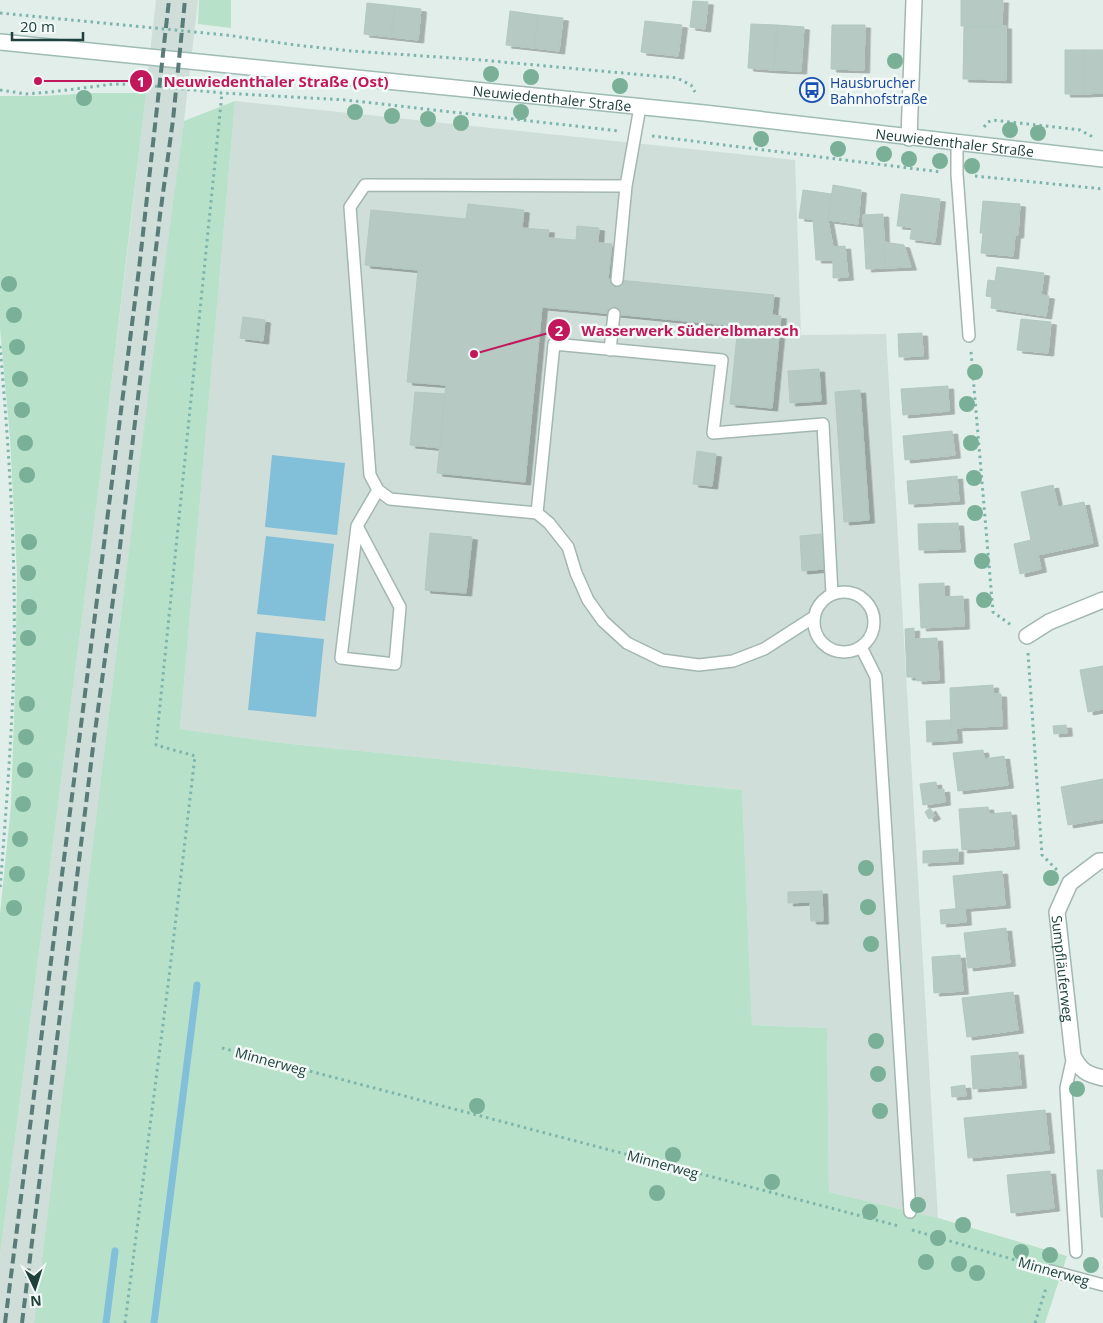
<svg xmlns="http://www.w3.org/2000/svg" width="1103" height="1323" font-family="'Open Sans',sans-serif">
<defs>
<filter id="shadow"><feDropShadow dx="5.5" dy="3" stdDeviation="0" flood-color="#0004"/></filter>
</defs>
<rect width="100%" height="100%" fill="#e1eeea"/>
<!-- built -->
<path fill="#cfded9" d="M156 0H198L184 121 121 614 67 1065 34 1323H0V1256L102 462 132 214Z
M235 101 795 160 801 335 886 334 938 1218 829 1192 827 1028 752 1025 742 790 282 743 180 729Z"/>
<!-- green -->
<path fill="#b7e1c9" d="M199 0H231V28L198 24Z
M94 93H146L102 462 0 1256V914L11 805 15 689 17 574 10 438 0 328V96H42Z
M235 101 180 729 282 743 742 790 752 1025 827 1028 829 1192 938 1218 1067 1256 1045 1323H34C85 923 130 521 184 121Z"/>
<!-- water -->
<path fill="#82bfd9" d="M272 455 345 463 337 535 265 527Z
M266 536 334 544 325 621 257 614Z
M256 632 324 639 316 717 248 710Z"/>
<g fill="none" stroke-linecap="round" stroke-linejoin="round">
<!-- stream -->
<path stroke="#82bfd9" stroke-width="7" d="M106 1323 115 1251
M154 1323 197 985"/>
</g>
<!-- building -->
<path fill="#b6c9c3" stroke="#b3c8c2" filter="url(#shadow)" d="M961 0H1003L1002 26H961Z
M693 1 708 2 705 29 690 27Z
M367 3 395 6 391 37 364 34Z
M395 6 421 9 418 40 391 37Z
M510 11 538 15 534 48 506 45Z
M538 15 563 18 559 51 534 48Z
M645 21 682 25 678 56 641 52Z
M751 24 777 25 774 70 748 68Z
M777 25 804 27 801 71 774 70Z
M832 25H865L864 70 831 69Z
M964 26H1006V80L963 79Z
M1065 50H1084V94H1065Z
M1084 50H1103V93L1084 94Z
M833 185 861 190 858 224 828 220Z
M803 190 832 194 828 220 833 247 845 246 848 277 833 278V260H816L813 219 799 218Z
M901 194 940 199 935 242 910 239 912 227 897 226Z
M983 201 1020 204 1018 235H1015L1013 256 981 253 983 233H980Z
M468 204 524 210 522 228 549 230 548 238 576 240 577 226 599 228 598 243 612 244 608 279 774 295 772 315 781 316 772 408 730 404 738 326 542 307 525 482 437 473 446 385 407 382 418 270 365 265 371 210 466 219Z
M883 214 885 268 866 269 863 215Z
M884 242 904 245 911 267 885 268Z
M997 267 1044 273 1041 295 1049 296 1046 316 991 308 992 297 986 296 988 280 995 281Z
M243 317 265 320 263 341 240 338Z
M1021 319 1051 322 1048 353 1017 350Z
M922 333 923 356 899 357 898 334Z
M819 369 821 401 790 403 788 371Z
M948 386 949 411 903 415 901 389Z
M860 390 869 520 844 522 835 392Z
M415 392 445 394 440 448 410 445Z
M952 431 955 455 905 460 903 436Z
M697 451 716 454 712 486 693 484Z
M957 476 959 501 909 504 907 481Z
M1053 485 1058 507 1084 502 1093 543 1038 555 1041 569 1020 574 1014 544 1031 540 1021 492Z
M958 523 960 549 919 550 918 524Z
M430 533 472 537 466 593 425 590Z
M821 534 824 569 802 571 800 536Z
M944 583V597L963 596 964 626 921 628 919 584Z
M914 628V639L937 638 939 680 917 681 916 677H907L905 629Z
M1103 666V709L1088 712 1080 670Z
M993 685V694H1001L1002 726 951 728 950 688Z
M951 720V728H956L957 740 927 742 926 721Z
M1066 725 1067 733 1054 734 1053 726Z
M983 750 984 759 1004 756 1008 785 958 791 953 753Z
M1103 779V819L1068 825 1061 787Z
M936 782 937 790 944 789 945 802 923 805 920 784Z
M988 807 989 814 1011 812 1014 846 962 850 959 809Z
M930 808 935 816 929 819 925 812Z
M958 849V861L923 863V851Z
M1002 871 1005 905 956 909 953 876Z
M822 891 823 921H811L810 902 788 903V892Z
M965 908 966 922 941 924 940 910Z
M1006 928 1010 963 968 968 964 933Z
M960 955 963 991 934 993 932 957Z
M1013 992 1018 1030 967 1037 962 998Z
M1018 1052 1021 1085 973 1089 971 1056Z
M965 1085 966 1096 952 1097 951 1087Z
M1045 1110 1049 1150 968 1158 964 1118Z
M1097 1170H1103V1217H1101Z
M1050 1171 1054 1208 1011 1213 1007 1175Z"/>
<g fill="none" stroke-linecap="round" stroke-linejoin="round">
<defs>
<path id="lane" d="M640 107 626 186 365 185 350 207 370 475 378 490 390 499 537 513 554 344 722 360 713 433 823 424 832 594
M957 143V174L969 336
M617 280 626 186
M610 350 614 314
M537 513 549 523 568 547 576 573 588 600 603 621 627 643 662 660 699 665 733 661 764 649 814 617
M357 526 400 607 395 664 341 658 357 526 378 490
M814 622a30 30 0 1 1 60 0a30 30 0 1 1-60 0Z
M861 647 876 677 910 1212
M1073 1056 1066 1088 1076 1252
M1051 1271 1103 1285"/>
<g id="street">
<path d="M909 138 914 0"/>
<path d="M1027 636 1049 622 1103 600"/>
<path id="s1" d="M1103 861H1099L1070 883 1057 912 1073 1056C1081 1071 1086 1074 1103 1078"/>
</g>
<g id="secondary">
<path id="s2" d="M0 42 704 113 1103 159"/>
</g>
</defs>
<!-- lane casing -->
<use href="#lane" stroke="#a3b7b2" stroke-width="14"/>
<!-- street casing -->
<use href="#street" stroke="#a3b7b2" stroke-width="18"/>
<!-- secondary casing -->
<use href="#secondary" stroke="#9ebbb4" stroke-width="18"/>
<!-- path -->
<path stroke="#7db5ac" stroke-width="3" stroke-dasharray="2.5 4" stroke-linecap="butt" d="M0 13 226 35 295 45 352 51 481 60 677 78 691 85 695 92
M0 90 26 94 51 92 114 84 144 85 222 93 346 100 619 131
M984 127 988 122 993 120 1080 130 1093 137
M652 136 941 172
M975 176 1103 189
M0 346C9 449 16 554 14 659 12 735 6 812 0 889
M971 352 993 612 1011 625
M1028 653 1042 855 1057 870
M222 1048 899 1226
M912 1230 1036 1266
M125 1323 169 977 195 756 156 745 222 93
M1035 1323 1046 1288"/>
<!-- lane -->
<use href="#lane" stroke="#fff" stroke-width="11"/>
<!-- street -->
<use href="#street" stroke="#fff" stroke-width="15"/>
<!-- secondary -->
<use href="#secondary" stroke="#fff" stroke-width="15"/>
<!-- rail -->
<path stroke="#597c78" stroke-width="4" stroke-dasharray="10 5" stroke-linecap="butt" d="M5 1323 139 269 169 0
M22 1323 94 739 118 563 160 215 173 120 185 0"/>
</g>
<!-- trees -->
<g fill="#79b097">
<circle cx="895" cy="61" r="8"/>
<circle cx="491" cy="74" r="8"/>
<circle cx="531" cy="77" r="8"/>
<circle cx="620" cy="86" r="8"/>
<circle cx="84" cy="98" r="8"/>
<circle cx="355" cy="112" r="8"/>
<circle cx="521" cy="112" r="8"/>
<circle cx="392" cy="116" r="8"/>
<circle cx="428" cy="119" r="8"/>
<circle cx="461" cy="123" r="8"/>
<circle cx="1010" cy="130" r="8"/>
<circle cx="1038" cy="133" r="8"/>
<circle cx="761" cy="139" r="8"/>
<circle cx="838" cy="149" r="8"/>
<circle cx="884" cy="154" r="8"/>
<circle cx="909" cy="159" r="8"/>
<circle cx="940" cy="161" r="8"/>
<circle cx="972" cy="166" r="8"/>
<circle cx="9" cy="284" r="8"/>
<circle cx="14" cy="315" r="8"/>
<circle cx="17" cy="347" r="8"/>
<circle cx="975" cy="372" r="8"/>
<circle cx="20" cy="379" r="8"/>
<circle cx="967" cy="404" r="8"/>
<circle cx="22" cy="410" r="8"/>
<circle cx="25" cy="443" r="8"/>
<circle cx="971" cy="443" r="8"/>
<circle cx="27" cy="475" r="8"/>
<circle cx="974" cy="478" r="8"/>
<circle cx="975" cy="513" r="8"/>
<circle cx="29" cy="542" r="8"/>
<circle cx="982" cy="561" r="8"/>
<circle cx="28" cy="573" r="8"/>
<circle cx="984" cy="600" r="8"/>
<circle cx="29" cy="607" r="8"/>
<circle cx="28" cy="638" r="8"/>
<circle cx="27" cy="704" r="8"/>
<circle cx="26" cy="737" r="8"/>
<circle cx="25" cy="770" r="8"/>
<circle cx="23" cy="804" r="8"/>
<circle cx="20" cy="839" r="8"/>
<circle cx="866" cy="868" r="8"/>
<circle cx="17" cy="874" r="8"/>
<circle cx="1051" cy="878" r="8"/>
<circle cx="868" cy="907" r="8"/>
<circle cx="14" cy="908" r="8"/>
<circle cx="871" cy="944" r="8"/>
<circle cx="876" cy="1041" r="8"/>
<circle cx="878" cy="1074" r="8"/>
<circle cx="1077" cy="1089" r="8"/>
<circle cx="477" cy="1106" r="8"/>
<circle cx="880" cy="1111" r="8"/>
<circle cx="673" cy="1155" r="8"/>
<circle cx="772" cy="1182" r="8"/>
<circle cx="657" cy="1193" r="8"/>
<circle cx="918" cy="1205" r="8"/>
<circle cx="870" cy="1212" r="8"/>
<circle cx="963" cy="1225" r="8"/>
<circle cx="938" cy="1238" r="8"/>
<circle cx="1021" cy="1252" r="8"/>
<circle cx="1050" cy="1255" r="8"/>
<circle cx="926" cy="1262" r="8"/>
<circle cx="959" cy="1264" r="8"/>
<circle cx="1091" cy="1265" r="8"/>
<circle cx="977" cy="1273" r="8"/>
</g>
<!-- icons -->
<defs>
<symbol id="bus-ring" viewBox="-11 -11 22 22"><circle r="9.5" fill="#f2f9f7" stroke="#1a4fb4" stroke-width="1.5"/><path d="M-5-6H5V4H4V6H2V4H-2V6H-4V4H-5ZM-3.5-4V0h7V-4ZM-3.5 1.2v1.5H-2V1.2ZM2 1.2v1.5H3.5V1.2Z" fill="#1a4fb4"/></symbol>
</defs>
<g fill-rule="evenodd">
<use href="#bus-ring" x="798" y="76" width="28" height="28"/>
</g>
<g text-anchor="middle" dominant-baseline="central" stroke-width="5" stroke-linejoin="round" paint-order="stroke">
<!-- transit labels -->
<g font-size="14" fill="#164399" stroke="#f2f9f7" text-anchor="start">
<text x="830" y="82">Hausbrucher<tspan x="830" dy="16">Bahnhofstraße</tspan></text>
</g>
<!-- street labels -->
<g font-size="14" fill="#1f413c" stroke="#f2f9f7">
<text stroke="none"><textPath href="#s2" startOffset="555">Neuwiedenthaler Straße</textPath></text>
<text stroke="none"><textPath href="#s2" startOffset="960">Neuwiedenthaler Straße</textPath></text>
<text stroke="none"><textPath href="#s1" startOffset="129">Sumpfläuferweg</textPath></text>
<text transform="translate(271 1061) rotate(15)">Minnerweg</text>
<text transform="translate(663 1164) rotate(15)">Minnerweg</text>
<text transform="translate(1054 1271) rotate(16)">Minnerweg</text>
</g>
</g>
<!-- callouts -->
<path fill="none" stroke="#c2185b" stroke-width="2" d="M38 81L141 81M474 354L559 330"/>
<g fill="#c2185b" stroke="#f2f9f7" stroke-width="2">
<circle cx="38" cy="81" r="5"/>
<circle cx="474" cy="354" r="5"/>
<circle cx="141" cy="81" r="12"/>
<circle cx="559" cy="330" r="12"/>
</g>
<g font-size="15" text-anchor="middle" font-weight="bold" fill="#fff">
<text x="141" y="87">1</text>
<text x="559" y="336">2</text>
</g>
<g font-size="15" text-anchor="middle" font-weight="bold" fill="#c2185b" stroke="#f2f9f7" stroke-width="5" stroke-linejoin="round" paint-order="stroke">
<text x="276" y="87">Neuwiedenthaler Straße (Ost)</text>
<text x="690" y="336">Wasserwerk Süderelbmarsch</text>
</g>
<!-- north arrow -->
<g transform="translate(35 1288) rotate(176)" stroke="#f2f9f7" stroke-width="4" paint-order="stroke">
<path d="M0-4L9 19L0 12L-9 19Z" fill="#1f413c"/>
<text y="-8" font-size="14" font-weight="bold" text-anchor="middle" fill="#1f413c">N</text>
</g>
<!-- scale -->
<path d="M12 32v8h71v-8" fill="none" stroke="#1f413c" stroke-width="2.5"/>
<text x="20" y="32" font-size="15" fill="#1f413c" stroke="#f2f9f7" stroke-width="4" paint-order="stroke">20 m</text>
</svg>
